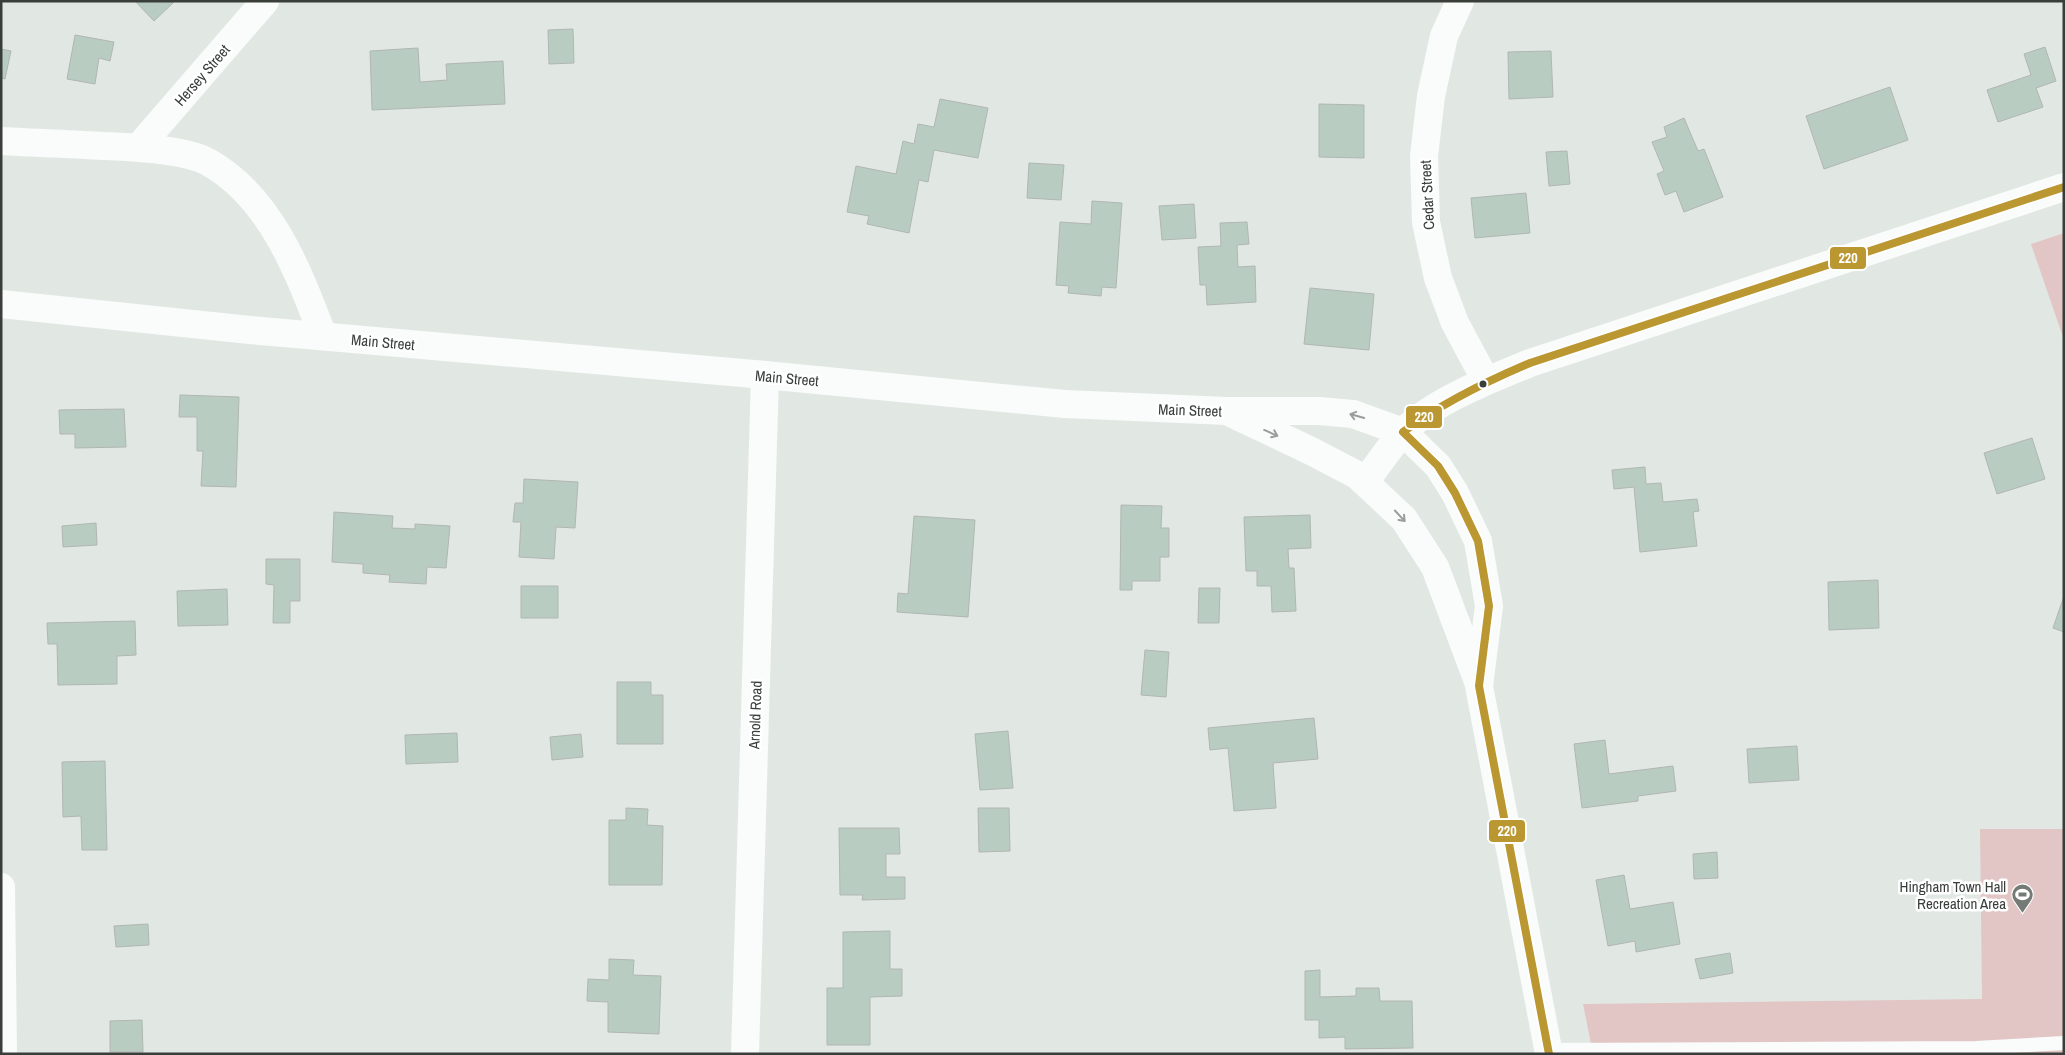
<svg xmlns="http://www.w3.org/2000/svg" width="2065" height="1055" font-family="'Archivo Narrow',sans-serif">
<rect width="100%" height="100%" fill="#e1e8e4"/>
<!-- green -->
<path fill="#e2c6c6" d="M2064 233V340L2031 244Z
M1980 829H2064V1054H1593L1583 1004 1982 999Z"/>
<!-- building -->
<path fill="#b9ccc1" stroke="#b1b6b2" d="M135 1H175L154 21Z
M573 29 574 63 549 64 548 30Z
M75 35 114 42 110 61 99 58 95 84 67 79Z
M2045 47 2056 81 2036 88 2043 107 1998 122 1987 90 2031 75 2024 54Z
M418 48 420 82 447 80 446 64 503 61 505 104 372 110 370 51Z
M1 49 11 51 5 79 1 78Z
M1551 51 1553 97 1509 99 1508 52Z
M1890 87 1908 140 1824 169 1806 116Z
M940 99 988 108 978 158 934 150 928 182 919 180 909 233 867 224 869 216 847 212 856 166 896 174 903 141 914 144 918 124 934 127Z
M1319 104 1364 105V158L1319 157Z
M1684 118 1698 151 1704 149 1723 197 1684 212 1676 191 1665 195 1657 174 1664 171 1652 142 1667 137 1664 127Z
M1567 151 1570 184 1549 186 1546 152Z
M1029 163 1064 165 1061 200 1027 198Z
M1526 193 1530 233 1475 238 1471 198Z
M1092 201 1122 203 1116 288 1102 287 1101 296 1068 293 1069 286 1056 285 1060 222 1091 224Z
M1194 204 1196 238 1162 240 1159 206Z
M1247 222 1249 244 1237 245 1238 267 1255 266 1256 302 1207 305 1206 285H1200L1198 247 1221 246 1220 223Z
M1310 288 1374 294 1369 350 1304 344Z
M180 395 239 397 236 487 201 486 203 451H197V417H179Z
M124 409 126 447 75 448V434H60L59 410Z
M2032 438 2045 479 1997 494 1984 453Z
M1645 467 1646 484 1661 483 1663 502 1697 499 1699 511 1693 512 1697 546 1640 552 1634 487 1614 489 1612 470Z
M524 479 578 482 575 528 556 527 554 559 519 557 521 522H513L515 503H523Z
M1121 505 1162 506 1161 528H1169V557H1160V581H1132V590H1120Z
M334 512 393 516 392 528 415 529V524L450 526 446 568 427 567 426 584 389 582 390 575 363 573V564L332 562Z
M1310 515 1311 548 1288 549 1289 568H1294L1296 611 1272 612 1271 586H1257V571H1246L1244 517Z
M914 516 975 520 968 617 897 612 898 593 908 594Z
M96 523 97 545 63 547 62 526Z
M266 559H300V601H290V623H273L274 585 266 584Z
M1878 580 1879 628 1829 630 1828 582Z
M521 586H558V618H521Z
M1199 588H1220L1219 623H1198Z
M227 589 228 625 178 626 177 591Z
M2064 596V632L2053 628Z
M135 621 136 655 117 656V684L58 685 57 644H48L47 623Z
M1145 650 1169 652 1166 697 1141 695Z
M617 682H651V695H663V744H617Z
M1314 718 1318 759 1273 763 1276 808 1234 811 1228 748 1210 750 1208 728Z
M1008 731 1013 788 980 790 975 734Z
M457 733 458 762 406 764 405 735Z
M581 734 583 757 552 760 550 737Z
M1605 740 1609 774 1673 766 1676 791 1638 796V801L1582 808 1574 744Z
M1797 746 1799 780 1749 783 1747 749Z
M105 761 107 850H82L81 816 63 817 62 762Z
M626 808 648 809 647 825 663 826 662 885H609V820H626Z
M978 808H1009L1010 851 979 852Z
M839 828H899L900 854H886V877H905V899L862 900 863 895H840Z
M1717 852 1718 878 1694 879 1693 854Z
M1624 875 1630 909 1673 902 1680 944 1636 952 1635 941 1608 946 1596 880Z
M148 924 149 945 116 947 114 926Z
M890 931V969H902V996L870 997V1045H827V988H843V932Z
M1730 953 1733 973 1700 979 1695 959Z
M609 959 634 960 633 975 661 976 659 1034 608 1032V1002L587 1001 588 979 609 980Z
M1320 970V997L1356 996V988H1379L1380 1001H1412L1413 1048 1345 1049V1037L1319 1038V1020H1305V971Z
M142 1020 143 1052H110V1021Z"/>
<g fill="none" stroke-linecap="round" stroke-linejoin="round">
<!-- service -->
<path stroke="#fafcfb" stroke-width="14" d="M1548 1050 1976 1048 2064 1043"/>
<!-- minor -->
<path stroke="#fafcfb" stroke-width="28" d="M1 887 3 1054
M745 1054 765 375"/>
<!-- tertiary -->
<path stroke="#fafcfb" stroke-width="28" d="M1460 1 1444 36 1431 96 1424 156 1426 222 1438 278 1455 323 1486 381
M1 141C35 143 70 144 104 146 132 147 184 149 208 162 271 197 299 273 323 336
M138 148 265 1"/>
<!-- secondary -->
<path stroke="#fafcfb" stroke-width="28" d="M1 304 250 330 765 375 1065 404 1227 411H1319L1353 414 1403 432 1438 466 1455 493 1478 541 1489 606 1479 686 1549 1054
M1231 413 1311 451 1357 475 1404 519 1435 567 1479 684
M1365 482C1377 466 1389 448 1402 433 1431 402 1491 379 1530 363L2064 187"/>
<defs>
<path id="bus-1" d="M1549 1054 1479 686 1489 606 1478 541 1455 493 1438 466 1403 432C1442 403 1485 382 1530 363L2064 187"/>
</defs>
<!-- bus-1 casing -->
<use href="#bus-1" stroke="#fff" stroke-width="11"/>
<!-- bus-1 -->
<use href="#bus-1" stroke="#ba9731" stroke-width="8"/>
</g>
<!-- one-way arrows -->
<defs><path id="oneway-shaft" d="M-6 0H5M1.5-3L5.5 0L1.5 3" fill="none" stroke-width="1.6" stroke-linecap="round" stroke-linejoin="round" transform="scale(1.25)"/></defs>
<g stroke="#9a9d9b">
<use href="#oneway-shaft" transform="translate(1357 416) rotate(-164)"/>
<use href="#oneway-shaft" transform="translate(1271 433) rotate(24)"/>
<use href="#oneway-shaft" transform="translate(1400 516) rotate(47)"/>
</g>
<!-- icons -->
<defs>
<symbol id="stadium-pin" viewBox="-11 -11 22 30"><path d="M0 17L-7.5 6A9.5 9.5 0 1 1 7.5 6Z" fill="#747a76" stroke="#fff"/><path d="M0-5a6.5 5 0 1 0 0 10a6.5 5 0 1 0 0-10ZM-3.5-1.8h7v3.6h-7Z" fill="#fff"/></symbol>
</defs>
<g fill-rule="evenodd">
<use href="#stadium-pin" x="2010" y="882" width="25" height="34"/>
</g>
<!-- markers -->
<circle fill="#393e3b" stroke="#fff" stroke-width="2" cx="1483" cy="384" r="4.5"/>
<g text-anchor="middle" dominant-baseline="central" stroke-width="5" stroke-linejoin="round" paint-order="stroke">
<!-- street labels -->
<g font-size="15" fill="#393e3b" stroke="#fff">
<text transform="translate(202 75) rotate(-49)">Hersey Street</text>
<text transform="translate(1427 195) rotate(-93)">Cedar Street</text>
<text transform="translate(383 342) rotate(5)">Main Street</text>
<text transform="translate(787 378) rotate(5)">Main Street</text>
<text transform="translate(1190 410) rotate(2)">Main Street</text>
<text transform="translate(755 715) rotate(-88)">Arnold Road</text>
</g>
<!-- poi labels -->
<g font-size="15" fill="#393e3b" stroke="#fff" text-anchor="end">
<text x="2006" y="886">Hingham Town Hall<tspan x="2006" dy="17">Recreation Area</tspan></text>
</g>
</g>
<g stroke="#fff" stroke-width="2">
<rect x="1829" y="246" width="38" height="24" rx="5" fill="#ba9731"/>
<rect x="1405" y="405" width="38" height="24" rx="5" fill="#ba9731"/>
<rect x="1488" y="819" width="38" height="24" rx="5" fill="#ba9731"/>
</g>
<g font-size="14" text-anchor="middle" font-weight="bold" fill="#fff">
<text x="1848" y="263">220</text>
<text x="1424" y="422">220</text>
<text x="1507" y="836">220</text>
</g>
<!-- border -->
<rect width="2065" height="1055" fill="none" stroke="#393e3b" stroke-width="5"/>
</svg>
